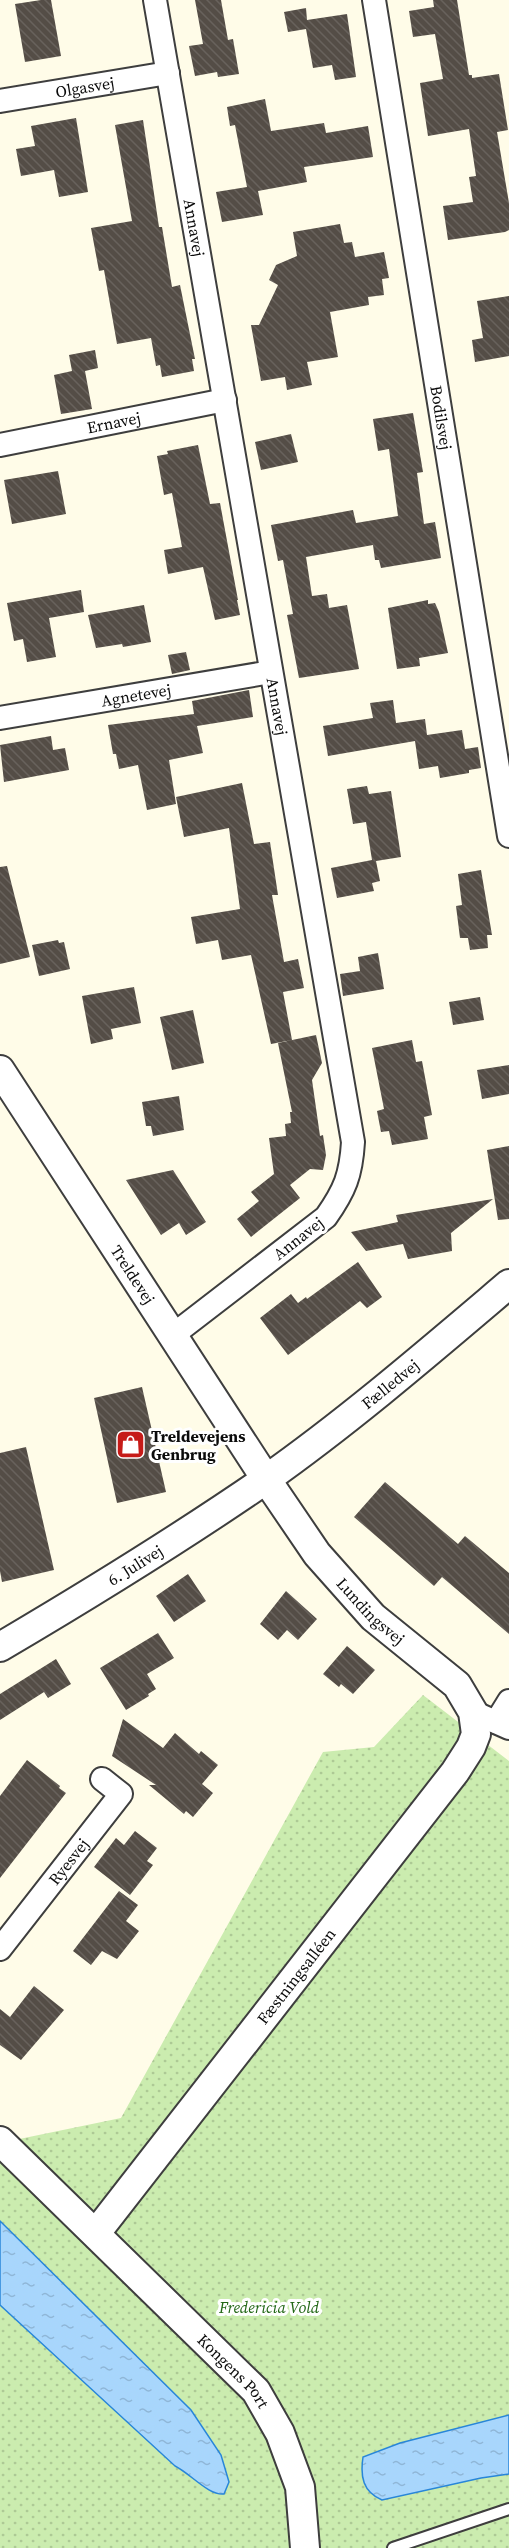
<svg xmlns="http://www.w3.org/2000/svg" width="509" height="2548" font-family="'Source Serif 4',serif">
<defs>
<pattern id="park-dots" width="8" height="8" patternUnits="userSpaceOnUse" patternTransform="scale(1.5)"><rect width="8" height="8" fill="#cbecaf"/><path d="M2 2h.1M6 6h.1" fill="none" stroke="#adc995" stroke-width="1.8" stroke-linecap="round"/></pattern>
<pattern id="water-ripples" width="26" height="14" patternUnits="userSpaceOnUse" patternTransform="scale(1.5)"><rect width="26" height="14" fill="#a8d6fc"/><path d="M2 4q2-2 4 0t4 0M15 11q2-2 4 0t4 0" fill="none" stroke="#8fb6d7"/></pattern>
<pattern id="building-back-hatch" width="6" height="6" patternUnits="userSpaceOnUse" patternTransform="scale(1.5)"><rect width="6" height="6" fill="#544d46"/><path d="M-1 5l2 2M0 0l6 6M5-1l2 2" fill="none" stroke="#68625c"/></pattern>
</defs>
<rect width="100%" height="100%" fill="#fffce8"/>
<!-- park -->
<path fill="url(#park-dots)" d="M423 1695 509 1761V2548H0V2143L121 2118 323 1752 374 1747Z"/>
<!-- water -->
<path fill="url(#water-ripples)" stroke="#2886d9" stroke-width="1.5" d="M0 2221 191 2410 221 2455 229 2482 224 2494C209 2496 191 2474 175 2466L0 2305Z
M509 2415V2474L481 2478 382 2500C363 2492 360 2477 363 2457L400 2443Z"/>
<!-- building -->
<path fill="url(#building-back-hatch)" d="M41 0H51L61 56 25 62 15 4Z
M195 0H221L228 40 233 39 239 74 218 77 217 72 195 76 189 46 203 44Z
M433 0H457L469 75H472V78L499 74 508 130 497 132 509 203V230L505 232 448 240 443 206 473 202 469 177 476 176 469 129 428 136 420 83 443 79 435 34 413 37 409 11 434 7Z
M306 8 307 20 347 14 356 77 335 80 332 65 313 68 306 29 288 32 284 12Z
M265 99 271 131 324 123 326 133 368 126 373 157 304 167 307 182 258 191 263 215 222 222 216 192 247 187 235 125 230 126 227 107Z
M76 118 88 192 59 197 54 170 21 176 16 149 35 146 31 126Z
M143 120 159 227H162L172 287 180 285 195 359H192L194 371 162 377 160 365 156 366 151 338 117 344 104 270 99 271 91 228 132 221 115 125Z
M340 224 344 243 352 242 355 257 384 252 389 278 382 279 384 295 368 297 369 305 330 312 338 357 307 362 312 385 287 390 285 377 261 381 251 325H259L278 285 269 280 276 265 297 256 293 232Z
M509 296V356L475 362 472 340 483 338 477 301Z
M95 350 98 368 85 371 92 409 61 414 54 375 72 371 69 355Z
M413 413 423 472 417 473 424 524 435 522 441 558 381 568 379 560H375L373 545 306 557 312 596 327 594 329 608 347 605 359 669 299 678 287 615 293 614 283 560 278 561 271 525 353 510 356 523 398 516 389 449 378 451 373 419Z
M291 434 298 462 261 470 255 442Z
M198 445 210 504 220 503 238 600H237L240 615 215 620 203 567 168 574 164 550 182 547 172 493 164 495 157 456 168 454 167 451Z
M58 471 66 514 12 524 4 480Z
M81 590 84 612 49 618 56 657 27 662 23 639 14 641 7 603Z
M428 600V604L435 603 439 612 448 653 419 658 420 666 397 669 388 608Z
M144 605 151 642 123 647 122 644 96 648 88 615Z
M186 652 190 670 172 674 168 655Z
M249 690 253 717 197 726 203 753 169 760 176 804 147 810 138 765 119 769 116 754H113L108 725 194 714 192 701Z
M393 700 396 723 425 719 427 735 462 730 465 749 478 747 481 768 469 770V773L440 778 438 766 419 769 415 741 328 756 323 726 373 718 370 703Z
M51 736 53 750 65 748 69 770 4 782 0 745Z
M242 783 254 844 270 842 278 895H272L284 962 298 959 304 988 283 992 292 1040 271 1044 251 955 222 960 218 940 196 944 191 917 240 909 229 828 184 837 176 797Z
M367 786 369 794 391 791 401 857 376 861 380 881 372 883 374 891 337 898 331 868 372 860 366 822 353 824 347 789Z
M7 866 30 957 0 964V867Z
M481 870 492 935H487L488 948 470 950 468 938H460L456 906 462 905 458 874Z
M58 940 59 943 64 942 70 969 39 976 32 945Z
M378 953 384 989 343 996 340 974 360 971 358 957Z
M134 987 141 1023 111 1029 113 1039 91 1044 82 996Z
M480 997 484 1020 453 1025 449 1002Z
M193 1010 204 1063 172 1070 160 1017Z
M316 1035 322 1063 312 1080 320 1136 323 1135 326 1155 323 1170 310 1169 290 1185 300 1198 251 1237 237 1219 259 1201 251 1192 274 1174 269 1138 286 1136 285 1124 291 1123 290 1112H292L278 1043Z
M412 1040 416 1062 422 1061 432 1115 424 1117 428 1139 392 1145 389 1131 381 1132 377 1111 384 1109 372 1048Z
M509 1065V1094L482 1099 477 1070Z
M179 1096 184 1130 153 1136 151 1126H146L142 1102Z
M509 1146V1219L498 1220 487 1150Z
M173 1170 206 1222 186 1235 179 1223 161 1235 126 1180Z
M493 1199 451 1233 452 1251 408 1259 403 1244 366 1251 351 1232 398 1222 396 1215Z
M358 1262 382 1297 367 1308 360 1301 288 1355 260 1318 291 1294 298 1303 306 1297 307 1299Z
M142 1387 166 1492 117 1503 94 1398Z
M26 1447 54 1570 2 1582 0 1571V1453Z
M385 1482 458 1544 465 1536 509 1573V1634L442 1577 434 1586 354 1517Z
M188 1574 206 1601 174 1622 156 1596Z
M286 1591 317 1619 298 1640 287 1630 278 1640 260 1624Z
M158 1633 174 1658 147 1674 156 1689 148 1694 149 1696 126 1710 100 1668Z
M347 1646 375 1670 353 1694 341 1684 339 1687 323 1674Z
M56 1659 71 1684 48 1698 44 1692 0 1720V1694Z
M123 1719 163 1748 175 1733 199 1754 201 1751 218 1765 202 1784 213 1793 193 1817 186 1811 184 1814 149 1785H156L112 1756Z
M27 1760 60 1786 59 1788 66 1793 0 1878V1796Z
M135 1831 157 1848 147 1861 153 1865 130 1895 94 1867 116 1838 124 1845Z
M119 1891 138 1905 126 1921 139 1931 117 1959 102 1951 91 1965 73 1951Z
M34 1986 64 2010 21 2060 0 2045V2009L10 2017Z"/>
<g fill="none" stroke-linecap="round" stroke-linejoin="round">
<defs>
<path id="service" d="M393 2548 509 2509"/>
<g id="minor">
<path id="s1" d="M155 0 353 1142C351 1175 345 1190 326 1217L173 1335"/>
<path id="s2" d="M374 0 509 836"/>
<path id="s3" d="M0 101 168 73"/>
<path id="s4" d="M0 445 225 400"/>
<path id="s5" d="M0 718 271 672"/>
<path d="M473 1712 509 1728"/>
<path d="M496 1722 509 1701"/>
<path id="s6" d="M0 1949 121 1794 102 1779"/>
</g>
<g id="tertiary">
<path id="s7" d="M0 1070 266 1479 317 1554 373 1617 457 1685 473 1712 476 1734 471 1747 455 1772 96 2233"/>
<path id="s8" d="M0 1647C90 1594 179 1539 265 1480 350 1420 430 1351 509 1284"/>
<path id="s9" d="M0 2141 256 2391 280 2433 300 2487 305 2548"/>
</g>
</defs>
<!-- service casing -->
<use href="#service" stroke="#3e3e3e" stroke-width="14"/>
<!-- minor casing -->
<use href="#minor" stroke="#3e3e3e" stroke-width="26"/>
<!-- tertiary casing -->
<use href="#tertiary" stroke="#3e3e3e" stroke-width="32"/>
<!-- service -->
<use href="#service" stroke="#fff" stroke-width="10"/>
<!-- minor -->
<use href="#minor" stroke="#fff" stroke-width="22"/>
<!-- tertiary -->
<use href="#tertiary" stroke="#fff" stroke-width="28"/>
</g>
<!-- icons -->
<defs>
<symbol id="shop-square" viewBox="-11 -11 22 22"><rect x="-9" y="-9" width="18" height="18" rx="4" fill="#c61b18" stroke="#fff"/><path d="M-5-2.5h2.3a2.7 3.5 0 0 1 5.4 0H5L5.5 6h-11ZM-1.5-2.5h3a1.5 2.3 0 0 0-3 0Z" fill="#fff"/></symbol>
</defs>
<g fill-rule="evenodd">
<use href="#shop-square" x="114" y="1428" width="33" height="33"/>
</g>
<g text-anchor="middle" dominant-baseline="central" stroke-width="6" stroke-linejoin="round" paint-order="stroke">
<!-- street labels -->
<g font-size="16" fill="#0b0b0b" stroke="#fff">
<text stroke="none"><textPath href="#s3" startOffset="86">Olgasvej</textPath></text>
<text stroke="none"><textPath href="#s1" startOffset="231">Annavej</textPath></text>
<text stroke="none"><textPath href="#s2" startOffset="423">Bodilsvej</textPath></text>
<text stroke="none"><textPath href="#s4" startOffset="116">Ernavej</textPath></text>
<text stroke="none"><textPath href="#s5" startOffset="138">Agnetevej</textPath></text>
<text stroke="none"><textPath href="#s1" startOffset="717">Annavej</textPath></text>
<text transform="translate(298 1238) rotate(-38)">Annavej</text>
<text stroke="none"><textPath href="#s7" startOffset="244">Treldevej</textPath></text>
<text stroke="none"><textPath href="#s8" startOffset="471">Fælledvej</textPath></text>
<text stroke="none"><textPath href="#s8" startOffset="158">6. Julivej</textPath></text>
<text stroke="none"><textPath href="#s7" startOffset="657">Lundingsvej</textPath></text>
<text stroke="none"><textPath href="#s6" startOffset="111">Ryesvej</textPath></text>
<text transform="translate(296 1976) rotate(-52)">Fæstningsalléen</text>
<text stroke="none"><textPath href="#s9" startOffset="328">Kongens Port</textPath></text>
</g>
<!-- poi labels -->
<g font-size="16" font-weight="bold" fill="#0b0b0b" stroke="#fff" text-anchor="start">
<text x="151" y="1436">Treldevejens<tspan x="151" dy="18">Genbrug</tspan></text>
</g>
<!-- park labels -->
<g font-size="16" font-style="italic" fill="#226716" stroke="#fff">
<text x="269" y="2307">Fredericia Vold</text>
</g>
</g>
</svg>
